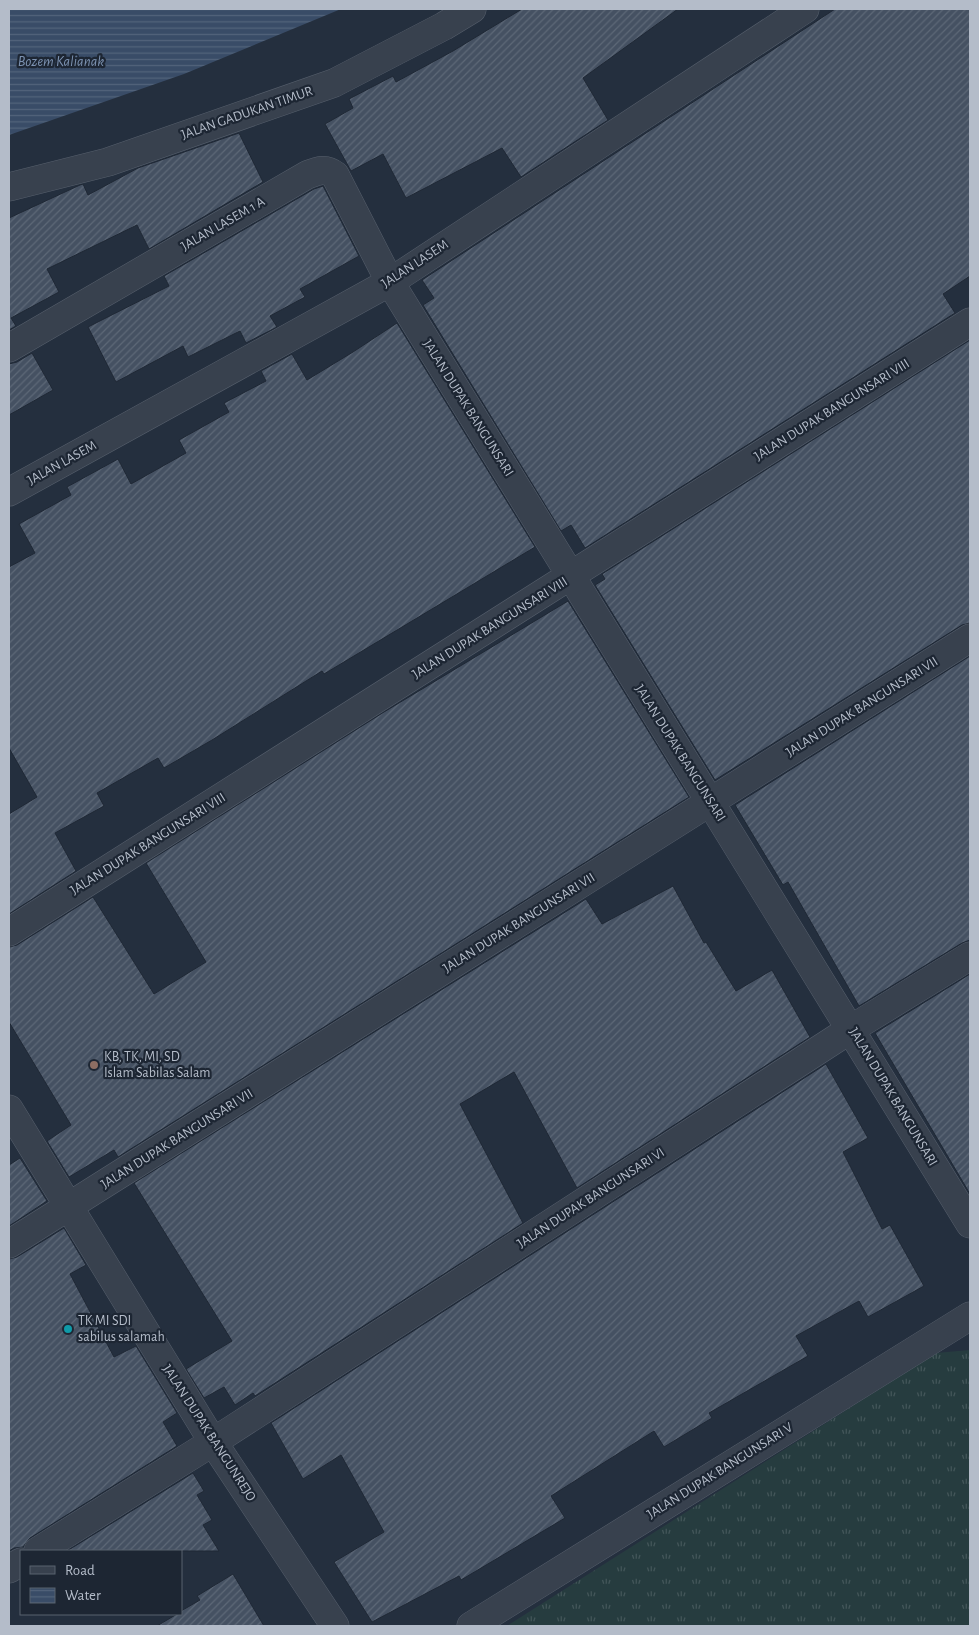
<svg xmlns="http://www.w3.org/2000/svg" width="979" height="1635" font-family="'Alegreya Sans',sans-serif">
<defs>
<pattern id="grass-tufts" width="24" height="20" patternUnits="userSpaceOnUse" patternTransform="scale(1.25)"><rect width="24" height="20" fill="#263c3f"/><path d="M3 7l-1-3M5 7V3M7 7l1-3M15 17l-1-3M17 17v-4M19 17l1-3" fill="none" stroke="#435659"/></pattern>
<pattern id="water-rules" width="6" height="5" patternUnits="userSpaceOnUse" patternTransform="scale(1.25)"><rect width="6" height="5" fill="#394c67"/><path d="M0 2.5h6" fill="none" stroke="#53647b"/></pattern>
<pattern id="building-hatch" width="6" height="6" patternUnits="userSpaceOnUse" patternTransform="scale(1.25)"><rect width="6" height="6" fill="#455162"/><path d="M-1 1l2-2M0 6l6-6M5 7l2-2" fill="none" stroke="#5d6877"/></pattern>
</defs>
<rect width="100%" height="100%" fill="#242f3e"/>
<!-- grass -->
<path fill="url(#grass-tufts)" d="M970 1350V1626H507L936 1353Z"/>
<!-- water -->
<path fill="url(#water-rules)" d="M9 9H341L184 74 9 135Z"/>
<!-- building -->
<path fill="url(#building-hatch)" stroke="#1f2835" d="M522 9H678L583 78 608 120 521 177 502 148 406 198 383 154 351 171 325 124 353 108 349 99 393 76 396 82 453 51Z
M835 9H970V276L943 294 955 313 585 548 571 525 561 531 423 305 434 298 422 280Z
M239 133 263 182 149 249 137 225 47 269 59 292 11 318 16 326 9 330V218L80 185 83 184 88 195 138 168Z
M323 186 359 256 300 289 305 297 270 316 277 327 246 343 240 331 188 357 183 346 116 382 88 327 169 286 164 276 314 189Z
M397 323 535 547 324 674 322 671 212 740 164 768 158 758 97 793 104 806 55 833 76 871 9 914V814L37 797 9 748V567L35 553 19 524 71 495 67 487 118 459 131 484 186 453 179 440 229 412 224 403 266 381 261 371 292 354 307 380 353 352Z
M970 340V623L962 625 715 780 595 585 605 579 602 574Z
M32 353 53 390 9 415V364L17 362Z
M568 601 689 797 118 1157 114 1150 69 1177 47 1141 71 1125 9 1022V947L17 945 93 897 154 994 206 962 146 863 384 712Z
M970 656V940L962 943 859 1006 788 882 783 885 735 805Z
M673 886 704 943 706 942 736 991 772 970 810 1037 577 1188 514 1072 460 1104 523 1223 255 1396 253 1393 235 1405 224 1387 204 1398 186 1369 232 1341 134 1183 586 899 602 924Z
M970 974V1194L875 1033Z
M826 1064 868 1138 843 1152 882 1229 890 1225 924 1286 868 1317 859 1301 796 1336 808 1356 709 1413 712 1418 664 1447 654 1431 551 1496 565 1518 461 1580 459 1576 372 1622 334 1562 384 1532 341 1455 303 1479 271 1423Z
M20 1158 47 1201 9 1226V1165Z
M64 1228 86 1265 70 1274 114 1357 136 1346 177 1413 163 1422 177 1446 30 1538 23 1547 14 1548 9 1551V1259L17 1257Z
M193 1473 204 1491 197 1495 212 1520 203 1525 219 1551H67Z
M233 1574 264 1626H157L177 1614H181V1611L200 1600 197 1596Z"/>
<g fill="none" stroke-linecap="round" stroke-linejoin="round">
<defs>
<path id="street" d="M9 187 108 162 334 83 444 26 472 9
M9 348 307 175C317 171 325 167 335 175L390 282 970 1224
M9 492 390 282 805 9
M9 932 970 322
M9 1109 213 1442 335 1626
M9 1244 970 638
M38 1551 213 1442 851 1029 970 956
M9 1569 21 1562
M471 1626 970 1316"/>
</defs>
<!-- street casing -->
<use href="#street" stroke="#565f6c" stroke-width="29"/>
<!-- street -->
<use href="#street" stroke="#38414e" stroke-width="28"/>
</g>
<!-- markers -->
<circle fill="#8d6e63" stroke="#1d2633" stroke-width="2" cx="94" cy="1065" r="5"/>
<circle fill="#0f9aa8" stroke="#1d2633" stroke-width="2" cx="68" cy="1329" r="5"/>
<g text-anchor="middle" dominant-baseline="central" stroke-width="4.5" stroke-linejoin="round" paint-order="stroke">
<!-- street labels -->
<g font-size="14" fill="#b4bcc9" stroke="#1d2633">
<text transform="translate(247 113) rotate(-19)">JALAN GADUKAN TIMUR</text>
<text transform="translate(223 224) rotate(-30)">JALAN LASEM 1 A</text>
<text transform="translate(415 264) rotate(-33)">JALAN LASEM</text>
<text transform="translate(468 408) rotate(58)">JALAN DUPAK BANGUNSARI</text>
<text transform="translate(832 410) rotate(-32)">JALAN DUPAK BANGUNSARI VIII</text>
<text transform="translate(62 463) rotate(-29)">JALAN LASEM</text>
<text transform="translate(490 628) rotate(-32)">JALAN DUPAK BANGUNSARI VIII</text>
<text transform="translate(862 707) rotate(-32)">JALAN DUPAK BANGUNSARI VII</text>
<text transform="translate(680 753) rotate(58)">JALAN DUPAK BANGUNSARI</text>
<text transform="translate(148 844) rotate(-32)">JALAN DUPAK BANGUNSARI VIII</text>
<text transform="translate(519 923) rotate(-32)">JALAN DUPAK BANGUNSARI VII</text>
<text transform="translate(893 1097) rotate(59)">JALAN DUPAK BANGUNSARI</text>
<text transform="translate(177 1139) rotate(-32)">JALAN DUPAK BANGUNSARI VII</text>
<text transform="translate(591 1198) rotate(-33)">JALAN DUPAK BANGUNSARI VI</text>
<text transform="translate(209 1433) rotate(57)">JALAN DUPAK BANGUNREJO</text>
<text transform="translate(720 1471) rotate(-32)">JALAN DUPAK BANGUNSARI V</text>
</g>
<!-- poi labels -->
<g font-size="14" fill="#b4bcc9" stroke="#1d2633" text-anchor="start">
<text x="104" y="1057">KB, TK, MI, SD<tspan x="104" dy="16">Islam Sabilas Salam</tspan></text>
<text x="78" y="1321">TK MI SDI<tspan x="78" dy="16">sabilus salamah</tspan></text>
</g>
<!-- water labels -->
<g font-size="15" font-style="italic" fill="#7c92b1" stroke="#1d2633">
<text x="61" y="61">Bozem Kalianak</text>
</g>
</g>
<!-- border -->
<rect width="979" height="1635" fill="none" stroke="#b4bcc9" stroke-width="20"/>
<!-- legend -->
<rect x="20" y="1550" width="162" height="65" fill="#1d2633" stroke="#59626f"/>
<rect x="30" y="1566" width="25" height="8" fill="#38414e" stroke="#59626f"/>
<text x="65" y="1575" font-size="15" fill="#b4bcc9">Road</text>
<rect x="30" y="1588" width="25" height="15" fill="url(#water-rules)" stroke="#59626f"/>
<text x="65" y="1600" font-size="15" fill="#b4bcc9">Water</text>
</svg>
